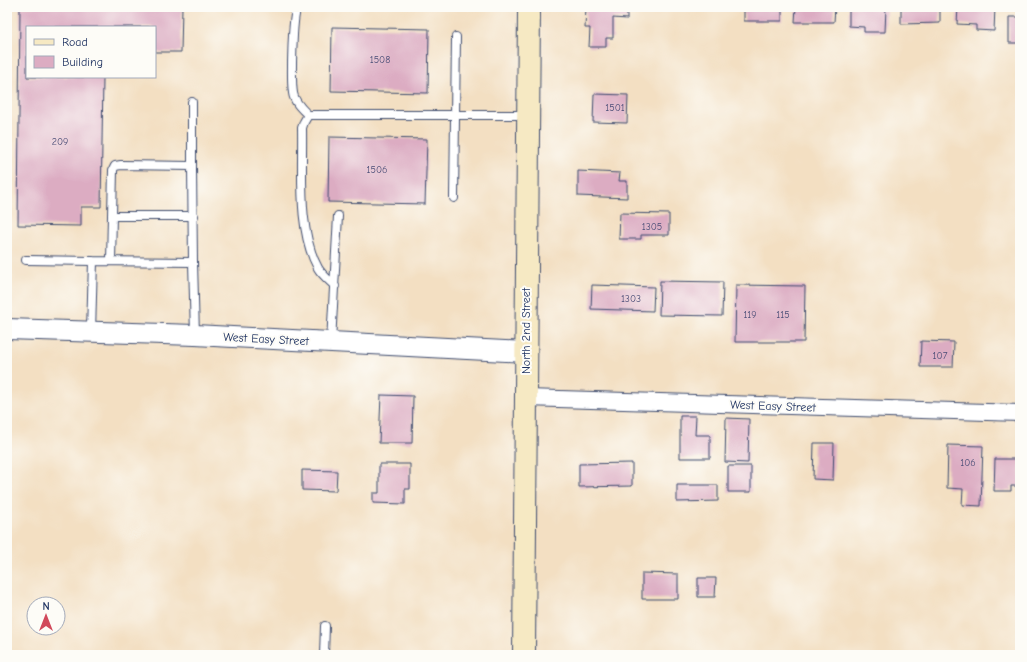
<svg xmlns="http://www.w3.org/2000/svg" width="1027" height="662" font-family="'Comic Neue',sans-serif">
<rect width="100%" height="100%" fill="#fdfcf7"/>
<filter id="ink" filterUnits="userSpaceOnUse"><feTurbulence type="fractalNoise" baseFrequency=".025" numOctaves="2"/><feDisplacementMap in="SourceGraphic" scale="8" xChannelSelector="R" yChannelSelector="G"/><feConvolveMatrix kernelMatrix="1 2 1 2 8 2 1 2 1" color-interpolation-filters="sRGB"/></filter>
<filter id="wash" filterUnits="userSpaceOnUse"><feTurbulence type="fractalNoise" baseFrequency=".012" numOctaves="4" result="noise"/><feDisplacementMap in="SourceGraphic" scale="16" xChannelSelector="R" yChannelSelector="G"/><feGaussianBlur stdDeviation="0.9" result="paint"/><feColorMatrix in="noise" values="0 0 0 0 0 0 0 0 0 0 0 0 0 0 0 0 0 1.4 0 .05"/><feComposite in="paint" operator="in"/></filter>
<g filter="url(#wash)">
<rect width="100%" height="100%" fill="#f3dfc2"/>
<g id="blocks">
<!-- building -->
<path fill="#dcacc2" d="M20 7H182L181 52H155V27H27V77H103L101 207H81V226L18 225Z
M586 7H627V19L613 18V38H606V47H589L590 28H585Z
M744 7H782V21H744Z
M796 7H835L834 22H795Z
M849 7H886L885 32H864V27L849 26Z
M901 7H940V23L901 24Z
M958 7H995L994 31 976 30V25L957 24Z
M1009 17H1020V43H1009Z
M332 27 429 29 428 93 331 91Z
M594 94 628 95 627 123 593 122Z
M329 137 427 139 425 204 328 202Z
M578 171 620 173 619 181H627V198L578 196Z
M620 213 669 214V235H641V239H619Z
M660 281 723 282 722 316 659 315Z
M592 285 654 287 653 311 591 309Z
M736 285 805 286 804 342H735Z
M921 341 954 342 953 367H920Z
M381 395 413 396 412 443H379Z
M680 416H696L695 435H710V458H680Z
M726 418 749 419 748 463 725 462Z
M814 443H834L833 480 813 479Z
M948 445 983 446 981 506 962 505 963 489 947 488Z
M995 459H1020V486H1011V491H994Z
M632 463V486L579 487V464Z
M379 464H410V489H405V504L373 503V493H379Z
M728 466H751V492H728Z
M302 470 337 471 336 491 302 490Z
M677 485H718V501L677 502Z
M642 573 678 574V599H642Z
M698 578H716L715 597H698Z"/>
</g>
</g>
<g filter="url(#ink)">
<use href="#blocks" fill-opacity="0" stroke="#3b496d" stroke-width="1"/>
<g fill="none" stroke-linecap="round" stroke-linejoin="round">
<defs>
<path id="service" d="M297 7C292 18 291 80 293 93 294 102 302 109 308 115
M192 102V166
M454 198 456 37
M112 216H194
M26 260 93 261
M111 261 113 170 115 166 121 165 192 166 193 262
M335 286C330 281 322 275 318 268 297 230 303 171 302 128L304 122 308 115H527
M91 332 93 261 193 262 195 335
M331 342 338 216
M324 655 325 626"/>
<path id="minor" d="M526 398 1020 413"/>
<path id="tertiary" d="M7 329 195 335 526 352"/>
<path id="secondary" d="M524 655 529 7"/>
</defs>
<!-- service casing -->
<use href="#service" stroke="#3b496d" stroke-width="10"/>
<!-- minor casing -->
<use href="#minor" stroke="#3b496d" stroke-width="18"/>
<!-- tertiary casing -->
<use href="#tertiary" stroke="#3b496d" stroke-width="22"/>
<!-- secondary casing -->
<use href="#secondary" stroke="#3b496d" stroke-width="24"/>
<!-- service -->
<use href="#service" stroke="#fff" stroke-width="8"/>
<!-- minor -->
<use href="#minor" stroke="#fff" stroke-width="16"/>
<!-- tertiary -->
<use href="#tertiary" stroke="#fff" stroke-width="20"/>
<!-- secondary -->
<use href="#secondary" stroke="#f6e9c3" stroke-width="22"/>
</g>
</g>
<g text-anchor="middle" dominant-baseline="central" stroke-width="4" stroke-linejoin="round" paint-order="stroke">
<!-- number labels -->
<g font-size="10" fill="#4b4e77">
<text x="380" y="60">1508</text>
<text x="615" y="108">1501</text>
<text x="60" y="142">209</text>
<text x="377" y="170">1506</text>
<text x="652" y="227">1305</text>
<text x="631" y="299">1303</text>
<text x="750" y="315">119</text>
<text x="783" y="315">115</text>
<text x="940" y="356">107</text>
<text x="968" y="463">106</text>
</g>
<!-- street labels -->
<g font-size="12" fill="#1b2f5e" stroke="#fdfcf7">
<text transform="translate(526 331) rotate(-90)">North 2nd Street</text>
<text transform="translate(266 339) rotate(3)">West Easy Street</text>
<text transform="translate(773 406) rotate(2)">West Easy Street</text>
</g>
</g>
<!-- margin -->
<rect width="1027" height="662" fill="none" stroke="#fdfcf7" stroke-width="24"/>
<!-- legend -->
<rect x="26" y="26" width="130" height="52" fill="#fdfcf7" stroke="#a3aaba"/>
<rect x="34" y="39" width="20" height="6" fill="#f6e9c3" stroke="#a3aaba"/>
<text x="62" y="46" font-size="12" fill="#1b2f5e">Road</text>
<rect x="34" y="56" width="20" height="12" fill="#dcacc2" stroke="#a3aaba"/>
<text x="62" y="66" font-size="12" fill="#1b2f5e">Building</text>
<!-- north arrow -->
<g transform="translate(46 616)"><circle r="19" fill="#fdfcf7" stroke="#a3aaba"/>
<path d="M0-3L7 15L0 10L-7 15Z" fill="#d1495b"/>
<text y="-6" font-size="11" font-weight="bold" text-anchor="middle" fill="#1b2f5e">N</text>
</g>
</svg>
